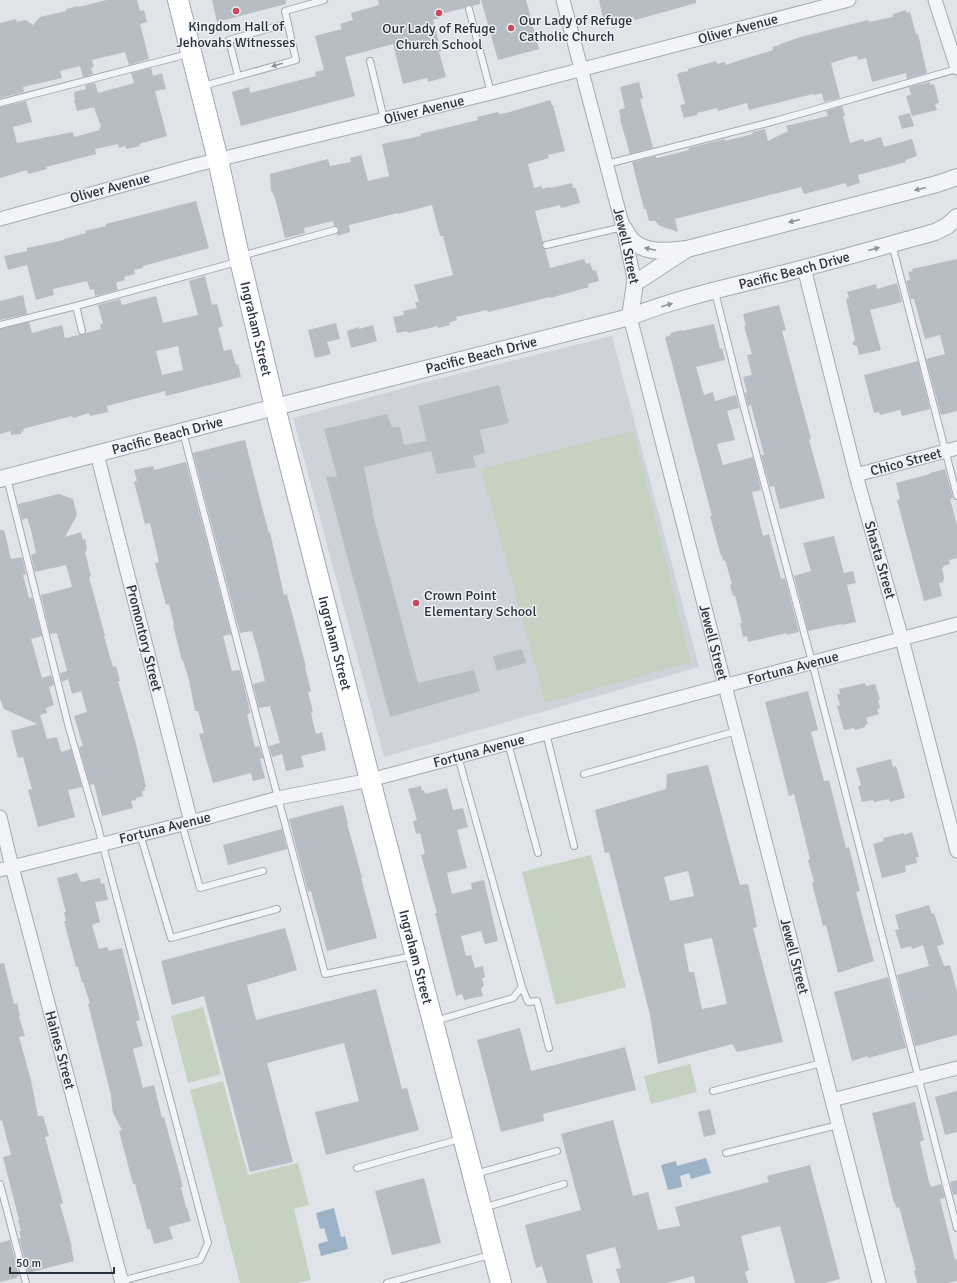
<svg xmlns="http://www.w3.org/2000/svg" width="957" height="1283" font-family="Signika,sans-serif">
<rect width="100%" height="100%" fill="#e0e3e8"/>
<!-- built -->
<path fill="#ced3da" d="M612 336 699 667 384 757 293 418 422 383Z"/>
<!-- green -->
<path fill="#c6d2c1" d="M634 431 691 662 545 703 481 469Z
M591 855 626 987 556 1005 522 872Z
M203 1007 221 1074 188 1083 171 1016Z
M690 1064 697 1092 651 1104 644 1076Z
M223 1081 248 1175 298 1163 309 1205 294 1209 311 1280 297 1283H240L190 1090Z"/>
<!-- water -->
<path fill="#9cb2c7" d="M706 1158 711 1173 691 1179 689 1173 680 1176 682 1187 668 1190 661 1165 676 1161 677 1166Z
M334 1208 341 1237 345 1236 348 1249 321 1256 318 1244 328 1241 324 1228 320 1229 316 1213Z"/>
<!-- building -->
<path fill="#b7bdc5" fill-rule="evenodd" d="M107 0H137L140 11 144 10 147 22 140 24 149 59 129 65 125 52 92 60 94 67 91 68 93 74 83 77 80 66 60 71 62 78 23 87 24 92 0 98V23L16 19 17 22 26 20 33 25 40 17 66 11V9L78 6V7Z
M212 0H286V4L217 22Z
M378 0H480V4L472 6 468 5 465 8 444 13 445 15 440 16V18L433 20 441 51 439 52 446 77 428 82 427 78 403 84 393 44 345 57 355 96 241 126 232 92 249 87 250 93 316 76 315 72 324 70 315 36 342 29 340 24 353 20 351 13 379 5Z
M481 0H526L539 49 498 60Z
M599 0H696V3L639 19 634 20V17L604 23Z
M906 10V13L910 12 916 34H918L927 73 907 79 906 73 872 82 866 58 858 60 857 56 850 57 831 63 840 98 824 102 822 93 814 95 813 94 749 110 747 103 718 111 717 108 697 113V115L684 118 680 105 685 104 677 74H679L678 73 688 71V69L716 61 717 64 725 62V65L773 50 772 47 780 45V44L801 37 868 20 869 22 893 17V14Z
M151 68 153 76 162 73 166 89 155 91 167 136 139 144 140 146 126 149V146L119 148 118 144 95 149 96 154 46 167 47 169 28 174 27 170 0 178V107L26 101 32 122 13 127 17 143 73 132 74 137 100 130 99 128 101 127 94 107 77 111 74 100 75 99 74 92 86 89 85 85 95 83 98 93 134 83 131 73Z
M639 82 643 98 640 99 653 148 630 154 620 119H621L619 110 625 108 620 87Z
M930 82V85L934 84 939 103 935 104 937 110 912 116 906 96 911 95 909 87Z
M550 100 552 105H553L565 151 548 155 549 158 528 164 534 188 542 186V189L550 187 551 188 572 183 573 188H576L580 203 561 208 560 205 535 211 543 242 542 246 545 249 550 268 584 259 586 264 590 263 593 271 596 270 599 281 588 284 589 287 550 298V297L488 312 487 310 456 317 457 320 449 323 450 325 438 328V326L408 333 407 331 397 333 393 317 404 315 403 311 417 308 415 302H419L414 285 453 275 443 236H440L432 205 398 214V213L349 225 350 232 337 236 339 228 338 227 334 226 333 221 304 228 305 233 285 238 275 198 271 190 270 174 328 159 330 166 351 162 350 158 361 155 368 181 389 176 382 144 421 136 420 134 478 120 477 117 498 112 499 114 506 113Z
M842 106 845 115 843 116 850 143 863 139 864 142 881 137 884 147 912 139 917 156 905 160 906 162 858 175 860 183 847 187 846 183 804 194 801 187 675 219 678 232 660 226 655 221H649L646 209H644L632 162 656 156V158H658L689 150 688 148 725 139V141L753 134 752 132 765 129 768 141 788 131 786 126 828 116 826 111Z
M910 113 914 126 902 129 898 116Z
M196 201 209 248 143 266V268L134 270 135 274 124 277 125 280 117 282V283L116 284 118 290 95 296 94 289 90 290 87 281 53 289 54 295 36 300 27 265 8 270 4 256 27 251V248L64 240V239L86 233 85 231 106 226V224Z
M957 259V411L941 415 926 359 945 354 940 335 925 339 914 299H911L906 281 910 280 908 272 913 271 912 269Z
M205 276 212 305 217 304 223 326 218 328 224 351 231 349 236 365 238 364 241 377 166 396 165 391 107 406 108 412 90 416 89 413 73 418 72 416 23 429 24 431 21 432V434L11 435V431L0 434V329L29 322 32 333 62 325 65 338 79 335H83L86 333 101 329 100 324H103L98 305 120 299 122 305 156 296 163 323 198 315 189 281ZM178 346 183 370 162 375 156 351Z
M897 283 902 302 870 310 881 350 859 355 857 346 852 344 855 340 846 299 849 298 847 292 876 284 877 289Z
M23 295 27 314 0 320V301Z
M779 305 786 330 782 331 811 439 809 440 825 498 780 509 774 486 770 487 761 455H764L754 417 751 405 748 406 745 393 747 392 743 377 752 375 747 355 752 354 744 326H746L743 314Z
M336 323 340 339 327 342 331 354 315 358 308 330Z
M714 324 720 349 722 348 725 360 696 367 704 395 713 392 715 401 736 395 739 408 727 411 735 440 717 444 723 465 753 457 761 490 752 492 763 536 769 534 781 579 785 578 799 632 787 635V633L748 642 747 636 743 637 740 623H742L735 596H733L730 585 732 584 725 560 723 561 722 555 721 556 710 516H712L665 337 671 335 670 333 682 330V331Z
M373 325 377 341 351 348 347 331 359 327V329Z
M918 361 930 409 902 416 900 410 880 415 879 412 874 413 864 375Z
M499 385 509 423 480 430 485 453 473 456 476 467 437 474 431 451 364 467 373 511H372L418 683 474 670 480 691 390 717 326 477 337 476 324 429 387 414 392 427H400L404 445 427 441 418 406Z
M245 440 263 511 269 533 270 532 284 595 287 594 306 667H305L311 691 308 692 313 712 311 713 316 734 322 732 326 750 301 756 304 767 286 771 282 754 272 757 269 746 280 743 270 706 259 708 253 684 265 681 259 656 252 631 240 633 193 453 240 441Z
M186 462 231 634 223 636 232 671 240 670 250 711V713L247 714 255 747 259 746 260 748 263 758 260 759 265 778 253 781 251 773 213 783 199 734 204 733 198 711H195L189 680 183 660 182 661 173 625H174L169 604 166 605 155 563 159 562 150 523 145 524 134 482 137 481 134 470 153 466 154 470Z
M945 469 953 498 950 499 957 525V558L949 560 950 564 943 566 944 567 942 568 944 577 943 582 939 583 942 596 924 601 897 500 900 499 896 483 930 474V473Z
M59 494 73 499 77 515 65 537 81 532 83 540 85 539 87 549 85 552 91 576 89 577 105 636H104L110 657 113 667 116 666 120 681H118L136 744 146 787H144L145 790 142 791 143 796 136 798V800L131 801 133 808 102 816 94 784 90 785 79 747 83 746 74 716 87 712 81 691 72 694 68 679 62 682 60 673 67 671 57 633 50 634 41 595 72 587 66 565 35 572 31 555 36 553 31 530 27 518 22 520 18 504Z
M0 530H4L11 559 22 557 26 574 23 575 29 598 32 597 42 636 31 639 42 678 51 675 54 685 49 687 54 705 46 708 47 713 40 715 47 739 57 737 61 752 71 749 82 787 68 790 75 817 38 827 28 790 32 789 23 757 18 758 11 731 37 724 4 709 0 699Z
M834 536 844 573 853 571 856 583 847 585 856 622 842 625 841 624 808 631 794 576 811 571 803 543Z
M522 649 526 663 497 671 493 656Z
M865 683 866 686 875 684 880 699 878 700 880 708 877 709 879 714 866 718 868 724 865 725V727L855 730 854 728 844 730 837 706 840 705 837 695 840 694 839 689Z
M808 691 818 730 811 732 824 781 829 780 846 848 849 847 860 891 856 892 874 961 838 973 826 925 823 926 812 883 814 882 808 860 810 859 794 794 789 796 765 702Z
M891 759 893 767 896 766 905 798 890 802 889 799 874 802 873 800 862 802 858 786 861 785 856 768Z
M708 765 740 885 748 884 757 927 753 928 783 1042 737 1052 732 1044 658 1064 650 1015 609 852 605 853 595 810 666 789 667 774ZM688 871 694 896 670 901 664 877ZM712 938 727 1004 702 1009 694 972H689L684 944Z
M421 786 422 791 424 790 425 794 447 788 453 810 463 808 468 827 457 830 467 868 447 873 452 894 472 889 471 883 484 880 498 941 485 944 481 931 461 936 466 956 471 955 475 968 483 966 485 977 482 978 484 985 481 989 483 996 464 1000 462 994 456 996 435 913H437L421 855 425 854 420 833 416 834 413 821 417 820 408 789Z
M343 805 348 824H347L357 859 362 878H361L377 938 327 951 311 891 308 892 289 819Z
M282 829 287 849 228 865 223 845Z
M912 832 919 857H916L917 863 905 866 906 872 882 878 873 844 884 841 883 838 904 833V835Z
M77 873 81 882 100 878 101 884 104 883 108 900 95 902 100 922 92 925 99 949 107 947 109 951 122 948 140 1020 136 1021 143 1046 133 1049 143 1088 154 1085 162 1118 164 1117 183 1187H181L186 1208H187L191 1221 169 1227 173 1239 154 1244 150 1229H147L135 1184H133L119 1131 122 1130 113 1113 112 1108 111 1095 88 1004 90 1003 83 982 82 983 78 967H76L64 921H66L64 912H66L57 878Z
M929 905 932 914 934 913 944 944 937 946 944 966 950 965 957 992V1035L916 1046H915L897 975 929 966 923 945 912 949 911 946 901 949 895 930 899 929 895 915Z
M285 928 297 970 247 985 256 1020 376 989 402 1089 407 1088 419 1130 326 1155 315 1112 359 1101 344 1043 267 1063 293 1162 250 1172 204 996 172 1005 161 961Z
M4 963 14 1004 17 1003 20 1016 19 1017 25 1036 19 1037 31 1080 38 1116H43L49 1136 45 1137 63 1203 60 1204 72 1247H71L74 1261 28 1273 19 1238H21L19 1231H21L18 1220H19L3 1157 11 1155 2 1120 0 1121V964Z
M888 977 906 1048 868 1058V1056L852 1061 834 992Z
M520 1028 531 1071 625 1047 636 1090 543 1114 544 1121 501 1132 477 1040Z
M957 1091V1132L945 1135 935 1097Z
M915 1102 924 1140 920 1142V1143L929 1182 931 1187 941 1184 945 1198 940 1199 955 1260 957 1259V1281L948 1283H917L914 1271 916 1270 899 1207 896 1208 895 1203H894L872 1113Z
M710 1109 716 1134 704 1137 698 1112Z
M613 1120 633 1196 648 1192 658 1230 680 1226 675 1207 769 1182 767 1176 810 1165 840 1279 825 1283H795L780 1226 741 1236 749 1270 745 1272 748 1283H695L694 1276 667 1283H620L616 1269 621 1268 615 1247 586 1255 593 1283H547L542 1266 536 1268 525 1225 581 1210 561 1134Z
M424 1178 441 1243 392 1255 375 1191Z
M957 1180V1194L953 1195 950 1182Z
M10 1240 19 1276H17V1278L0 1282V1243Z"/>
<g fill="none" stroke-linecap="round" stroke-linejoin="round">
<defs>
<path id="service" d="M469 9 491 93
M370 61 384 119
M238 76 229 40 288 23
M203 86 296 60 285 11 324 0
M0 103 188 54
M607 164 775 121 957 69
M892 244 957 496
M546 245 623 227
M241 256 335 230
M715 292 743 404 812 662 957 1228
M76 306 82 331
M0 325 76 306 237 262
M183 432 264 745 325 974 412 956
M7 478 69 728 98 827 208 1243 200 1260 121 1281
M546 733 574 846
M508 743 538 853
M584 774 737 731
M182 824 200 888 263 871
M140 834 171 938 277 909
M522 987 528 1002 537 1001 549 1048
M435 1021 513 998 522 987 458 756
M713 1091 822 1063
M726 1153 838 1125
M357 1168 460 1139
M475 1174 557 1151
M0 1184 26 1283
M483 1208 564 1184
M387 1283 490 1255"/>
<g id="minor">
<path id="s1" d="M563 0 623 227 635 283"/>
<path d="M935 0 957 68"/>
<path d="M0 219 196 165 491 93 849 0"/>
<path d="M804 268 856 475 902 639 957 851"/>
<path id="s2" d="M630 317 879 1283"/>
<path d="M97 454 191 822"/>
<path d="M856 475 957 448"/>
<path d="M0 817 12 867 122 1283"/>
<path d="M0 870 191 822 278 798 370 780 957 624"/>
<path d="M832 1100 957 1068"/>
</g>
<g id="tertiary">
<path d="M623 227C626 231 629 239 634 242 648 254 669 251 686 249"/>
<path d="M630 317 635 283 687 249 937 184 957 177"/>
<path id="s3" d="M0 479 275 407 630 317C680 297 734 286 785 273 836 260 885 246 935 232L947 226 957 217"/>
</g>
<g id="primary">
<path id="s4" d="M178 0 218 160 239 256 275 407 370 780 501 1283"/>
</g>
</defs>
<!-- service casing -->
<use href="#service" stroke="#a5aab2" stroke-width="8"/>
<!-- minor casing -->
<use href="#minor" stroke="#a5aab2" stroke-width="15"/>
<!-- tertiary casing -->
<use href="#tertiary" stroke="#a5aab2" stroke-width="18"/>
<!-- primary casing -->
<use href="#primary" stroke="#a0a8b4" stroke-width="22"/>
<!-- service -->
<use href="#service" stroke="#f2f4f7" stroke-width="6"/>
<!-- minor -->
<use href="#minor" stroke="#f2f4f7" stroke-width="13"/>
<!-- tertiary -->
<use href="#tertiary" stroke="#f2f4f7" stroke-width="16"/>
<!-- primary -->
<use href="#primary" stroke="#fff" stroke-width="20"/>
</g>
<!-- one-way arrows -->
<defs><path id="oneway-solid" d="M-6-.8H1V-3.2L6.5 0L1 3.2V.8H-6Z"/></defs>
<g fill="#8e939b">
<use href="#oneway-solid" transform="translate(277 65) rotate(164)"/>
<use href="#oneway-solid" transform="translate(920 189) rotate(166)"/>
<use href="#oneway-solid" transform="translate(794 221) rotate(166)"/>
<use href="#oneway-solid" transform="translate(650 249) rotate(-168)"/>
<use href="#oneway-solid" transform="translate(874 249) rotate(-15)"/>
<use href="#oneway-solid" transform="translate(667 305) rotate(-16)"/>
</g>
<!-- markers -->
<g fill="#c94960" stroke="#eff2f6" stroke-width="1.5">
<circle cx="236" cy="11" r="4"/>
<circle cx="439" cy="13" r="4"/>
<circle cx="511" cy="28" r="4"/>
<circle cx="416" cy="603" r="4"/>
</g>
<g text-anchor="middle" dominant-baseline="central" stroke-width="3" stroke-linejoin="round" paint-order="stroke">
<!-- poi labels -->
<g font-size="14" fill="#29323f" stroke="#eff2f6" text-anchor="start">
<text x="519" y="20">Our Lady of Refuge<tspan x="519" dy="16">Catholic Church</tspan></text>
<text x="236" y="26" text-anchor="middle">Kingdom Hall of<tspan x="236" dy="16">Jehovahs Witnesses</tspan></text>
<text x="439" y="28" text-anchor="middle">Our Lady of Refuge<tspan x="439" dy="16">Church School</tspan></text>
<text x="424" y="595">Crown Point<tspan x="424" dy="16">Elementary School</tspan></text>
</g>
<!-- street labels -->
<g font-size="14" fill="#29323f" stroke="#eff2f6">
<text transform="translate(738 29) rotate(-15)">Oliver Avenue</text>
<text transform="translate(424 110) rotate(-14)">Oliver Avenue</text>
<text transform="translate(110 188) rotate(-15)">Oliver Avenue</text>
<text stroke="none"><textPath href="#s1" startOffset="254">Jewell Street</textPath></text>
<text stroke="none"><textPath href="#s3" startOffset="821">Pacific Beach Drive</textPath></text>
<text stroke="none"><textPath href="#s4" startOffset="338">Ingraham Street</textPath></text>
<text stroke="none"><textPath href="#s3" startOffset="497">Pacific Beach Drive</textPath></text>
<text stroke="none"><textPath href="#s3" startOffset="173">Pacific Beach Drive</textPath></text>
<text transform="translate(906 462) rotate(-15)">Chico Street</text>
<text transform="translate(880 560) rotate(74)">Shasta Street</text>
<text transform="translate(144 638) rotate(76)">Promontory Street</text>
<text stroke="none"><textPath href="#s2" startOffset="336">Jewell Street</textPath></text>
<text stroke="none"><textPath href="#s4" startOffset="662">Ingraham Street</textPath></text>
<text transform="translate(793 668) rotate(-15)">Fortuna Avenue</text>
<text transform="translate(479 751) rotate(-15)">Fortuna Avenue</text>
<text transform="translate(165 828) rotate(-14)">Fortuna Avenue</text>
<text stroke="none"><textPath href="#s4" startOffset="986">Ingraham Street</textPath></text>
<text stroke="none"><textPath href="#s2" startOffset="660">Jewell Street</textPath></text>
<text transform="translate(60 1050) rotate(75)">Haines Street</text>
</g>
</g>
<!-- scale -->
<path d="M10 1267v6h104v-6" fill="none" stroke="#29323f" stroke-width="2"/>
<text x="16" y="1267" font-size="12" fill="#29323f" stroke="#eff2f6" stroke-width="3" paint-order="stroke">50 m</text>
</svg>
